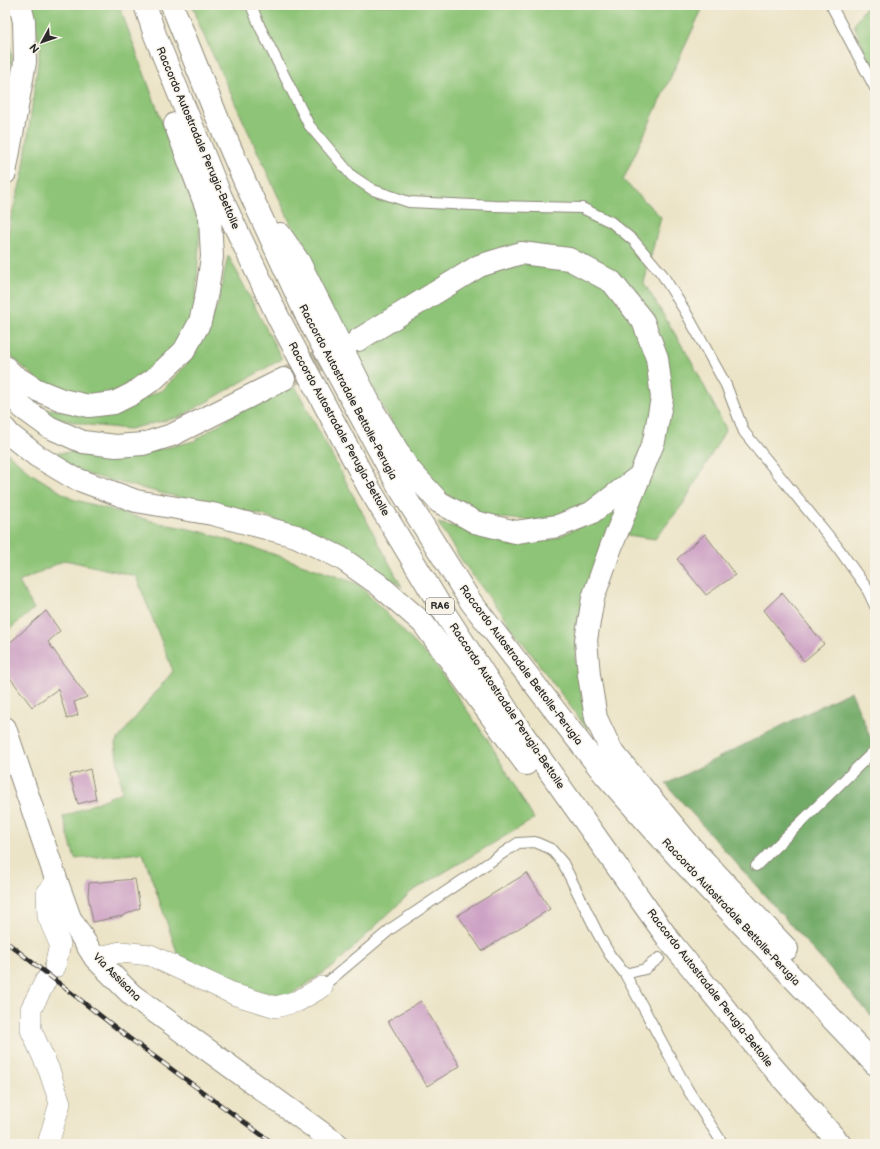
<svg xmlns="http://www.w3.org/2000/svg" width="880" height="1149" font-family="'Balsamiq Sans',sans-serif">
<rect width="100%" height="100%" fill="#f7f3e8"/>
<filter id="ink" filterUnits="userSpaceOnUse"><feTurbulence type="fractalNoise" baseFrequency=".025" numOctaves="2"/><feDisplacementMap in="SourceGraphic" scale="8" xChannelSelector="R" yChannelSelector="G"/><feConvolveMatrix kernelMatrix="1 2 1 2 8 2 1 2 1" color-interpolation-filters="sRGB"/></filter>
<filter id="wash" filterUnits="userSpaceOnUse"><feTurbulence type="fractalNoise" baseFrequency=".012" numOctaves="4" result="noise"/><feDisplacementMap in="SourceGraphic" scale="16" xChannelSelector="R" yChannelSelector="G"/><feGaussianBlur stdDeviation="0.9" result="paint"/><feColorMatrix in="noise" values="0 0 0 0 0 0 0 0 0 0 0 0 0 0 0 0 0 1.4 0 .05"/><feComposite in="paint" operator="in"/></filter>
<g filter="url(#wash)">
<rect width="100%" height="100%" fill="#ece4c7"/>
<!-- green -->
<path fill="#8ec477" stroke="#5c7851" d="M31 5H119L200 225 195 317 165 361 128 390 84 397 46 387 13 358 5 343V257L11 217 23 173 40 47Z
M193 5H704L623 180 661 217 644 283 692 362 726 429 683 504 655 539 606 532 580 616 575 658 588 730 462 561 438 523 469 530 511 546 554 539 585 524 485 517 434 487 384 410 319 285 200 27Z
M867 5H875V75L854 25Z
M5 19 12 58 5 96Z
M228 255 282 359 180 417 129 429 89 425 50 417 39 408 80 412 128 404 163 390 192 358 218 304Z
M295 386 402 587 337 542 262 515 165 494 78 472 51 454 79 451 119 459 194 441 253 402Z
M5 451 32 474 72 499 159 523 199 531 270 553 358 584 435 664 487 739 534 819 411 892 335 965 289 996 247 990 178 955 143 853 75 859 63 817 122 792 115 743 173 671 136 576 65 560 19 582 34 609 5 633Z"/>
<!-- forest -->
<path fill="#72aa68" stroke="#4e6a4a" d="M851 691 875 749V1020L666 784Z"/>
<g id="blocks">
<!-- building -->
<path fill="#cda1c4" d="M705 534 735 575 706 595 677 559Z
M782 593 824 644 804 661 764 610Z
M46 611 60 631 48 642 87 697 74 702 78 715 67 719 58 689 32 707 5 671V647Z
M90 769 96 799 78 804 70 775Z
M527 873 550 909 482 951 458 915Z
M135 879 140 908 122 916 93 922 88 896 89 883Z
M421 1001 460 1066 427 1086 388 1021Z"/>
</g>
</g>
<g filter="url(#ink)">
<use href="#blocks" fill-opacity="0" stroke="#8c8879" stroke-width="1"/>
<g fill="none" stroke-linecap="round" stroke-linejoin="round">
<!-- highway-tunnel -->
<path stroke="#c5bfa8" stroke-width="22" stroke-dasharray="22 11" stroke-linecap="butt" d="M284 379 344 347"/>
<defs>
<path id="lane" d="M251 5 260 27 309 125 352 176 373 190 409 202 494 206 582 208 611 222 634 241 662 274 685 311 726 385 744 432 836 545 866 587 875 606
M831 5 875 88
M756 866 875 750
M625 974 645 969 659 958
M322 987 392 928 518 843 535 842 551 849 563 863 598 934 610 955 625 974 688 1090 723 1144"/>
<path id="street" d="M95 958 121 952 150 955 236 995 276 1007 298 1001 322 987
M55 967 60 944 48 916 47 893 57 882
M46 980 31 1009V1030L49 1070 60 1103 48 1144"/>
<path id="secondary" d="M5 728 57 882 70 918 95 958 132 995 337 1144"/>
<path id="highway" d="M145 5 155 35 221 197 279 319 369 488 444 612 518 727 669 940 770 1064 840 1144
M172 5 219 122 245 182 307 317 399 487 471 602 605 775 679 858 875 1064
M5 173 25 62 24 21 20 5
M280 234 299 262 374 412 408 468 439 502 475 522 516 532 558 526 591 513 638 477
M358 340 479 266 521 253 569 259 612 282 643 321 657 358 662 398 654 441 611 547 593 598 586 640 589 675 596 718 611 750 692 848 787 949
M5 367 13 375 37 390 62 400 89 406 114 403 132 394 154 379 184 351 200 322 207 292 212 257 210 217 175 124
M5 387 23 408 49 427 83 442 116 446 143 444 172 435 284 379
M5 429 10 435 37 456 74 478 136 501 212 514 296 536 341 558 378 584 423 623 526 764"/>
</defs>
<!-- lane casing -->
<use href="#lane" stroke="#8c8879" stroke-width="12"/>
<!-- street casing -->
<use href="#street" stroke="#8c8879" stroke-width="22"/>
<!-- secondary casing -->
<use href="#secondary" stroke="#8c8879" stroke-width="24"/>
<!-- highway casing -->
<use href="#highway" stroke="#8c8879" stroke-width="24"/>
<!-- lane -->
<use href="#lane" stroke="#fff" stroke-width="10"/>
<!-- street -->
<use href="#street" stroke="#fff" stroke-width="21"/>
<!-- secondary -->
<use href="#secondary" stroke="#fff" stroke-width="22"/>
<!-- highway -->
<use href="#highway" stroke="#fff" stroke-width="22"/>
<defs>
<path id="rail" d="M5 941 129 1038 274 1144"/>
</defs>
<!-- rail casing -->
<use href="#rail" stroke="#2b2b2b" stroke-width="4.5"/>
<!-- rail -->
<use href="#rail" stroke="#f7f3e8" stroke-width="3" stroke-dasharray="9" stroke-linecap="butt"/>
</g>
</g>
<g text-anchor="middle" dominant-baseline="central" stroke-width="3" stroke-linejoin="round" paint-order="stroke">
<!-- shield labels -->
<rect fill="#f7f3e8" stroke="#686764" stroke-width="1" x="426" y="598" width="28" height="16" rx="3"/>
<g font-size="10" font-weight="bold" fill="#2b2b2b">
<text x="440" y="606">RA6</text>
</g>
<!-- street labels -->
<g font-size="11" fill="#2b2b2b" stroke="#f7f3e8">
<text transform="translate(198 138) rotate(67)">Raccordo Autostradale Perugia-Bettolle</text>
<text transform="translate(348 392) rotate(62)">Raccordo Autostradale Bettolle-Perugia</text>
<text transform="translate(339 429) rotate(61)">Raccordo Autostradale Perugia-Bettolle</text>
<text transform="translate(521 665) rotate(53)">Raccordo Autostradale Bettolle-Perugia</text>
<text transform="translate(507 706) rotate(56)">Raccordo Autostradale Perugia-Bettolle</text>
<text transform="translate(731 912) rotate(47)">Raccordo Autostradale Bettolle-Perugia</text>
<text transform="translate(117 977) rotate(45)">Via Assisana</text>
<text transform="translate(710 988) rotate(52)">Raccordo Autostradale Perugia-Bettolle</text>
</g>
</g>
<!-- margin -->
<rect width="880" height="1149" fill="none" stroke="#f7f3e8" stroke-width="20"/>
<!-- north arrow -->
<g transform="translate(42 42) rotate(230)" stroke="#f7f3e8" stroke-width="3" paint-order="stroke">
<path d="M0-3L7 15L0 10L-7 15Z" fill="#2b2b2b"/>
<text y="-6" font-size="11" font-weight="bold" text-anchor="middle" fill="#2b2b2b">N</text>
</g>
</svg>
